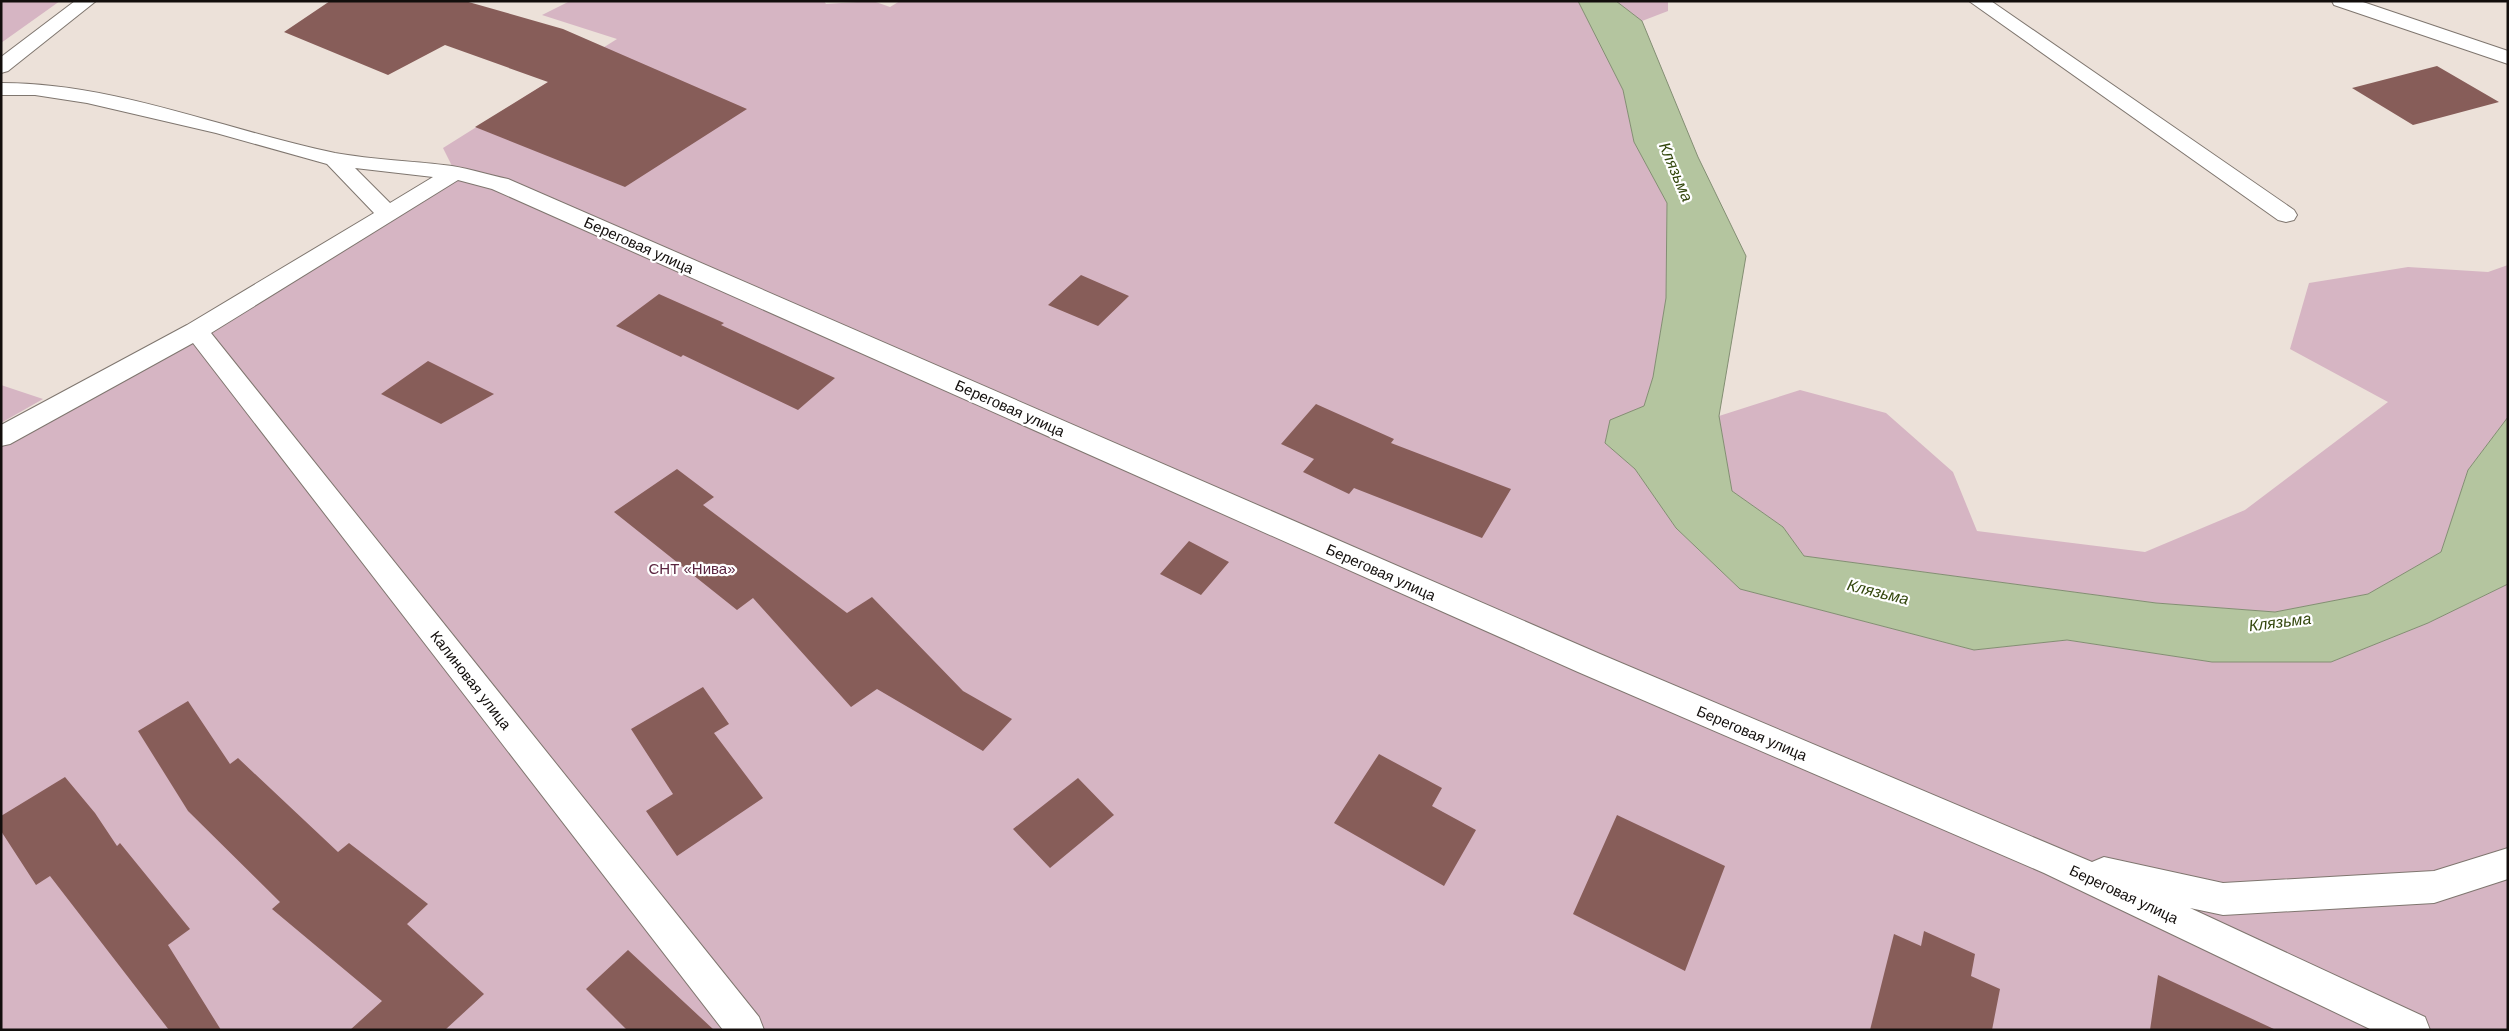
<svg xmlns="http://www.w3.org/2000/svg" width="2509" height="1031" font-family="Arial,sans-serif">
<rect width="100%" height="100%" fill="#ece1d9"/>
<!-- green -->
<path fill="#d6b5c3" d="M1 1H60L1 43Z
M570 1H824L826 4 873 1 890 7 900 1H1578L1623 90 1634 142 1667 203 1666 298 1653 377 1644 406 1610 421 1605 443 1635 469 1676 528 1740 589 1974 650 2066 640 2212 662H2331L2428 623 2508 584V1030H1V437L455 172 443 148 617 39 542 15Z
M1616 1H1668V11L1642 21Z
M2508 265V417L2468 470 2441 552 2368 594 2275 612 2156 603 1804 556 1783 527 1732 491 1719 416 1800 390 1886 413 1953 472 1977 531 2145 552 2245 510 2388 402 2290 349 2309 283 2408 267 2488 272Z
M1 385 43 399 1 423Z"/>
<!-- water -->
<path fill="#b4c59f" stroke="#838e73" d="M1578 1H1616L1642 21 1698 157 1746 256 1719 416 1732 491 1783 527 1804 556 2156 603 2275 612 2368 594 2441 552 2468 470 2508 417V584L2428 623 2331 662H2212L2067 640 1974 650 1740 589 1676 528 1635 469 1605 443 1610 420 1644 406 1653 377 1666 298 1667 203 1634 142 1623 90Z"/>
<!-- building -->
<path fill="#875d59" d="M330 1H465L563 29 747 109 625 187 475 127 548 82 445 45 388 75 284 32Z
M2437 66 2499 102 2413 125 2352 88Z
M1081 275 1129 296 1098 326 1048 305Z
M659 294 724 323 721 325 835 378 798 410 683 355 681 357 616 326Z
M428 361 494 394 441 424 381 394Z
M1316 404 1394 439 1391 443 1511 489 1482 538 1354 488 1349 494 1303 472 1314 459 1281 444Z
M677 469 714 497 703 505 847 613 872 597 963 691 1012 719 983 751 877 689 851 707 753 598 737 610 614 512Z
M1189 541 1229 562 1201 595 1160 574Z
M703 687 729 724 714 733 763 798 677 856 646 811 673 794 631 729Z
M188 701 230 764 238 758 338 852 349 843 428 904 407 924 484 994 445 1030H350L382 1001 272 909 280 902 188 811 138 731Z
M1379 754 1442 788 1432 806 1476 830 1444 886 1334 823Z
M65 777 95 813 117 846 120 843 190 929 168 945 221 1030H169L50 876 36 885 1 831V816Z
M1078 778 1114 815 1050 868 1013 829Z
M1617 815 1725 866 1685 971 1573 914Z
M1924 931 1975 954 1971 976 2000 989 1992 1030H1870L1894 934 1921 946Z
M628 950 714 1030H627L586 989Z
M2158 975 2276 1030H2150Z"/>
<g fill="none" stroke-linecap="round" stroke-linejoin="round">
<defs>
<path id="minor" d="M75 1H96L8 71 1 73V57Z
M1969 1H1991L2294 210 2297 215 2294 220 2286 222 2278 220Z
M2332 1H2360L2508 51V64L2334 5Z
M1 83C116 83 224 130 335 153 373 160 414 161 452 166 471 169 489 175 508 179L1600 654 2092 862 2104 857 2223 883 2434 871 2508 848V879L2434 903 2223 915 2190 908 2425 1017 2430 1030H2372L2044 873 1578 672 492 189 458 180 211 333 759 1017 764 1030H723L193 343 10 444 1 446V425L187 325 374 213 327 164 216 133 87 103 35 95H1ZM355 168 433 177 390 203Z"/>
</defs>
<!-- minor casing -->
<use href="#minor" stroke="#7f766f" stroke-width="2"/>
<!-- minor -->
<use href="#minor" fill="#fff" fill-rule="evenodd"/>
</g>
<g text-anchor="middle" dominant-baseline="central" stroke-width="4.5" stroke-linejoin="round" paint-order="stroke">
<!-- street labels -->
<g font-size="15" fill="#120e0c" stroke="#fff">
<text transform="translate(639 245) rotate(24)">Береговая улица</text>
<text transform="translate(1010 408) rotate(24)">Береговая улица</text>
<text transform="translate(1381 572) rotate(24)">Береговая улица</text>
<text transform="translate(471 680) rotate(52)">Калиновая улица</text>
<text transform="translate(1752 733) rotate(23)">Береговая улица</text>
<text transform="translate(2124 894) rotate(25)">Береговая улица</text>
</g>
<!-- park labels -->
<g font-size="15" fill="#5b2540" stroke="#fff">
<text x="692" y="568">СНТ «Нива»</text>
</g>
<!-- water labels -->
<g font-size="16" font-style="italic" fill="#33470d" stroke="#fff">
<text transform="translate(1676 172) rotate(67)">Клязьма</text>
<text transform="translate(1878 592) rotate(14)">Клязьма</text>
<text transform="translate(2280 622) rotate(-7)">Клязьма</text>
</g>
</g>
<!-- border -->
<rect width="2509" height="1031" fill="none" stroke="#120e0c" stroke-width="5"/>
</svg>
